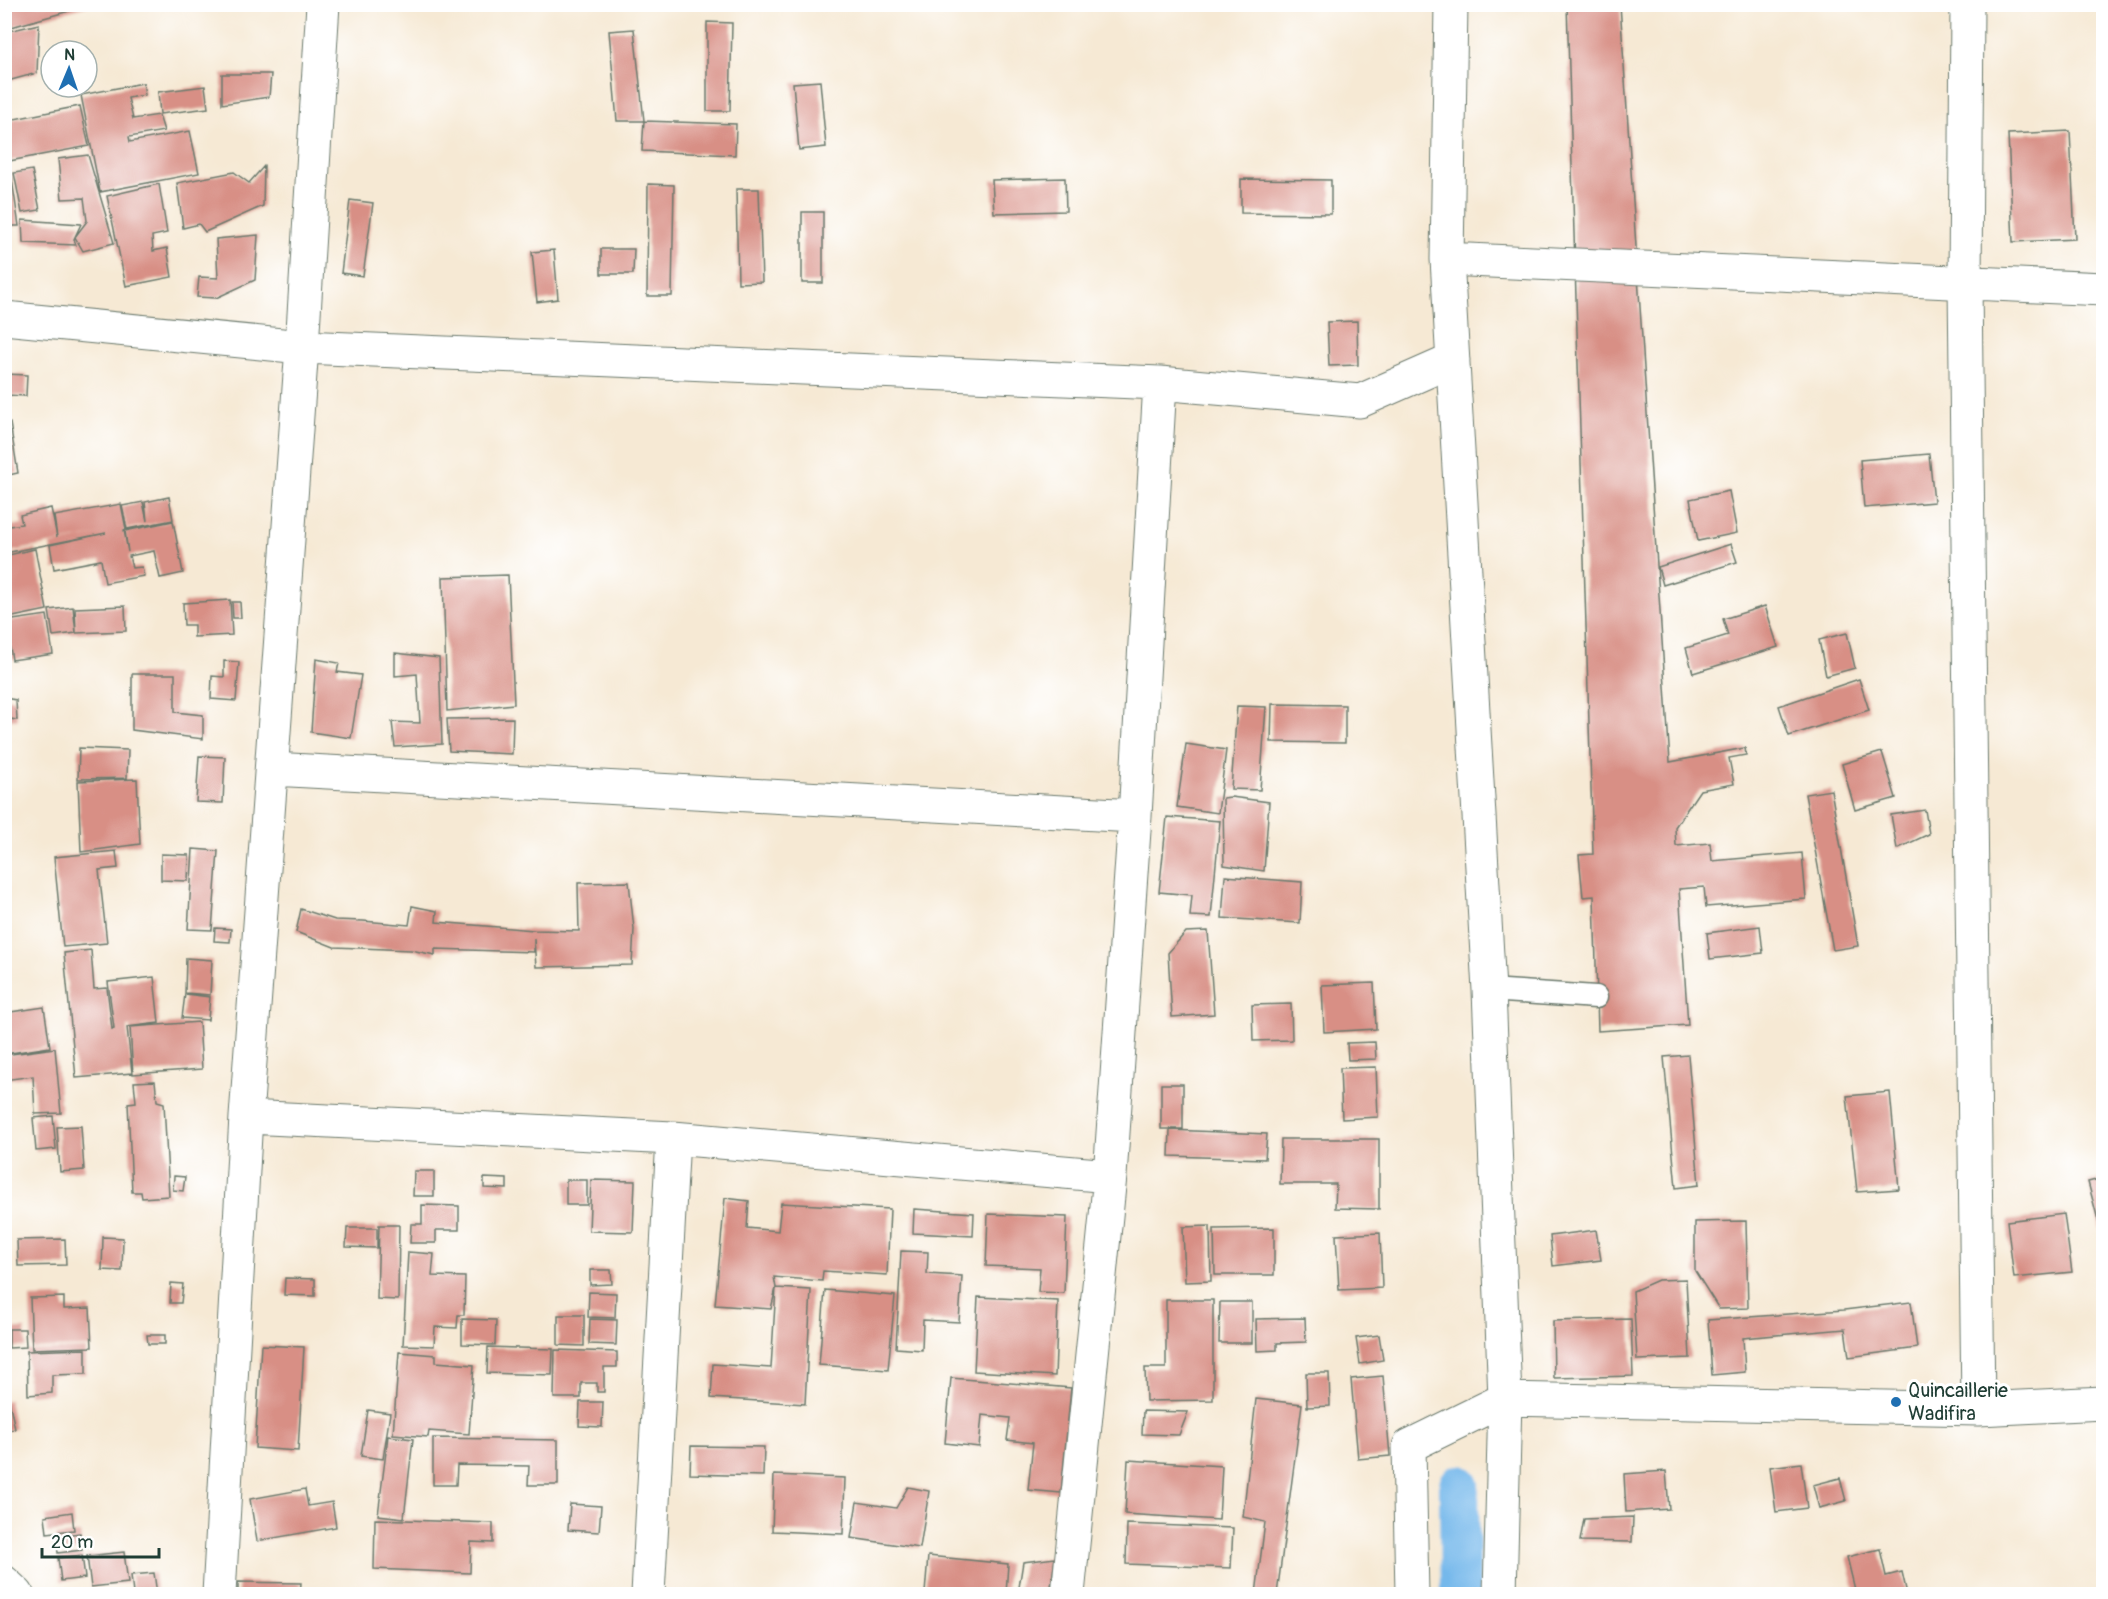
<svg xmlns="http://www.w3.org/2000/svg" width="2108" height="1599" font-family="Pangolin,sans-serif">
<rect width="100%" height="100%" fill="#fff"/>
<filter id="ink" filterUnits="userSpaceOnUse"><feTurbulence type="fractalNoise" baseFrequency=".0167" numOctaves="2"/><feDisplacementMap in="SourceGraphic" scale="12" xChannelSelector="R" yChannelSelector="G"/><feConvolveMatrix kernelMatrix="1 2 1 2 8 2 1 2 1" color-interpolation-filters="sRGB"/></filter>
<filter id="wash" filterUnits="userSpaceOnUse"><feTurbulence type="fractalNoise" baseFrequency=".008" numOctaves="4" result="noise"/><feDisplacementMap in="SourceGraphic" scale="24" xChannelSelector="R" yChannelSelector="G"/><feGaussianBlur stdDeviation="1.35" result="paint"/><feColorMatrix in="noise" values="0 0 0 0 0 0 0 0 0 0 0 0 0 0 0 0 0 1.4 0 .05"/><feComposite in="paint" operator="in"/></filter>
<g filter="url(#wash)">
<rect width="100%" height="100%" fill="#f6e9d4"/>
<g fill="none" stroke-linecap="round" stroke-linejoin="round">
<!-- canal -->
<path stroke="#75b8eb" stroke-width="40" d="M1459 1485 1460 1594"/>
</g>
<g id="blocks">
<!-- building -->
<path fill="#d88f85" d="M1567 4H1620L1670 762 1745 748 1746 755 1729 758 1734 784 1700 790 1675 827 1676 846 1710 843 1712 861 1802 853 1806 899 1706 907 1704 887 1679 889 1688 1025 1598 1031 1594 896 1583 897 1579 855 1593 854Z
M4 5H91L4 29Z
M707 22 732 23 730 111H707Z
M39 24 37 73 4 82V32Z
M634 29 644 121H617L609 31Z
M222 74H271L269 97 222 104Z
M820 81 826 147 799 150 793 83Z
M143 83 145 95 128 98 133 119 159 115 164 131 129 137 130 142 190 131 199 173 100 192 81 95Z
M205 86 208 108 160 114 158 92Z
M80 106 89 146 4 162V121Z
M644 121 736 124 735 155 642 151Z
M2070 131 2075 239 2013 242 2008 134Z
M88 155 114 243 83 251 75 237 87 221 84 198 62 199 58 159Z
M264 166 263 206 205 232 199 224 183 228 177 183 234 172 249 183Z
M32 170 40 210 22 213 14 173Z
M11 173 19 226H4V174Z
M1065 178 1066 211 994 213 992 180Z
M1241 179 1331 180V214L1241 213Z
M159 184 167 233 152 236 153 251 167 248 172 277 126 286 107 196Z
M648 184 674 185 672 296H647Z
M736 189H759L762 282 738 283Z
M350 200 373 203 363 276 341 273Z
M802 212H823V283H802Z
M22 220 81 224 74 239 76 245 23 243Z
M258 235 255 280 216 298 197 297 199 277 218 278 216 239Z
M601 249H634L633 274H601Z
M554 250 558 299 537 302 532 252Z
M1357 321 1358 365 1329 366 1327 322Z
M5 374 27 375 26 396 5 395Z
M10 423 18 473 4 476V424Z
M1929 454 1934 502 1864 508 1860 460Z
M1729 491 1737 533 1698 541 1690 499Z
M169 497 173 520 127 529 122 506 143 502 147 521 145 502Z
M121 504 126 529 124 530 128 552 125 531 173 521 183 573 160 578 154 551 129 556 132 568 142 567 144 576 105 583 101 560 54 569 50 545 106 533 5 553 4 527 22 524 20 515 51 508 57 537 54 516Z
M1731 544 1737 562 1663 585 1658 567Z
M35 549 47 610 8 618 4 603V556Z
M508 575 514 704 447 711 443 577Z
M230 600 232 635 194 637V625H184L183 603Z
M232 602H240L241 618H233Z
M125 606 126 631 76 633 75 608Z
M1765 606 1778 647 1693 673 1686 648 1728 635 1723 619Z
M73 607 76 633 53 636 49 610Z
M47 615 53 654 12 660 6 621Z
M1847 633 1855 668 1826 676 1819 640Z
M395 653 439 658 442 744 395 747 392 722 420 723 417 674 395 676Z
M316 659 339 663 337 672 361 675 351 738 311 732Z
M224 661 239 662 236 701 211 699 212 676 224 677Z
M132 674H175V712L203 715V739L132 730Z
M1859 679 1869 710 1789 736 1779 706Z
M4 698 16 700 17 720 4 718Z
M1272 704 1345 705V743L1271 742Z
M1237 706 1266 707 1260 790 1231 789Z
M513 718 512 754 449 751 447 719Z
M1186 744 1226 750 1218 813 1177 807Z
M79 748 128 750 127 778 78 779Z
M1882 752 1896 798 1855 810 1842 764Z
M199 756 225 757 223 803 196 802Z
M137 779 140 844 81 852 78 781Z
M1831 790 1858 946 1833 950 1805 794Z
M1231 797 1269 802 1264 871 1224 865 1223 798Z
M1925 810 1929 834 1897 849 1891 815Z
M1167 817 1220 821 1211 917 1190 916 1192 895 1159 892Z
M193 849 218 851 212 930 188 929Z
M116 851 118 868 99 870 107 943 63 947 54 857Z
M161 854 189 855 188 881 161 880Z
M1225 876 1302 882 1300 923 1222 918Z
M629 882 634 929 632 965 536 967 534 939V952L435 949V955L411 950 334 947 296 932 301 909 335 920 363 921 409 925 412 906 437 911 436 922 534 930 579 931 578 883Z
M1760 926 1763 953 1710 959 1707 933Z
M215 928 231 929 230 942 214 941Z
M1208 931 1214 1014 1172 1017 1168 953 1186 932Z
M91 950 94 989 107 988 112 1029 114 1028 108 982 154 977 159 1023 127 1027 132 1073 76 1078 64 953Z
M186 958 212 960 210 995 185 993Z
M1374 983 1376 1029 1324 1032 1322 985Z
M185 994 210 997 208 1020 182 1018Z
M1291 1004 1292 1040 1253 1041 1252 1005Z
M44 1007 50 1047 4 1054V1013Z
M199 1022 202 1069 133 1074 130 1027Z
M1375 1042 1376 1059 1348 1060 1347 1043Z
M55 1048 61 1113 35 1114 33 1076 4 1080V1055Z
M1688 1055 1699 1185 1676 1188 1664 1057Z
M1376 1067 1378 1117 1342 1119 1340 1068Z
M155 1081 157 1101 164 1103 169 1196 142 1198 141 1192H132L128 1103 136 1102 134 1082Z
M1161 1084H1183V1129H1161Z
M1890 1092 1899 1189 1857 1192 1847 1096Z
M53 1116 56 1149 36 1151 33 1118Z
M81 1126 84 1170 60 1172 57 1127Z
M1170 1130 1267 1134 1265 1159 1169 1156Z
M1281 1139H1379V1209L1335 1208 1336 1184H1280Z
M414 1171H434V1196H413Z
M174 1176 185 1177 183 1191 173 1190Z
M484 1178 507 1179V1189L484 1188Z
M2103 1178V1239L2088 1182Z
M566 1180H587V1205H566Z
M591 1180 635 1181 633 1232 589 1231Z
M725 1198 749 1201 747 1228 778 1231 781 1203 890 1209 887 1275 823 1271 822 1281 774 1277 776 1288 771 1309 715 1305Z
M422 1205 459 1206V1230H436V1243H410L411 1224H422Z
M914 1209 974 1213 973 1236 913 1233Z
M988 1214 1067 1217 1064 1293 1038 1292 1040 1268 986 1266Z
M2064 1214 2072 1272 2014 1278 2007 1221Z
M1746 1221 1748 1308 1719 1309 1695 1271V1222Z
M379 1225H399L398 1300 377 1299Z
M1210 1226 1211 1281 1185 1282 1183 1227Z
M347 1228H377V1248L346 1247Z
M1274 1228V1275H1215L1214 1229Z
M1596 1230 1601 1260 1553 1266 1550 1236Z
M1380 1233 1382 1288 1339 1290 1336 1235Z
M103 1237 123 1238 122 1271 102 1270Z
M65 1239 66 1265 18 1266 17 1240Z
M901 1251 928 1252 927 1274 962 1276 959 1322 923 1320 922 1350 896 1348Z
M408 1252 434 1254 432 1276 465 1277 464 1315H458L457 1328 435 1327 434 1346 403 1345Z
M590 1270H611L612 1284 590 1285Z
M285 1278 315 1279V1296L284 1295Z
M1686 1279 1690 1358 1637 1360 1633 1291 1658 1280Z
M171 1283 183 1284 181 1303H170Z
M776 1288 811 1290 805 1404 711 1398 713 1364 771 1368Z
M825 1290 895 1296 888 1370 819 1365Z
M589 1292 616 1293 615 1318 588 1317Z
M64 1297V1309L90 1308 92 1347 32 1349 30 1298Z
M978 1297 1058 1301 1055 1376 974 1371Z
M1166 1300H1213V1400L1146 1401 1145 1368H1166Z
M1220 1302H1252V1343H1219Z
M1911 1302 1917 1348 1849 1357 1845 1329 1743 1338 1745 1372 1712 1375 1708 1320 1844 1310Z
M558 1315H584V1346L558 1345Z
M1305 1318 1306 1342 1277 1343V1350L1257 1351 1256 1319Z
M462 1319 496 1320 495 1345 462 1344Z
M590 1319 617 1320 616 1345 589 1344Z
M1631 1319 1633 1376 1554 1378 1553 1321Z
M9 1329H25L26 1347 9 1348Z
M147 1335H165V1344H148Z
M1379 1335 1383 1360 1360 1364 1356 1338Z
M261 1345 304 1347 298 1451 255 1448Z
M488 1347 553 1349 552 1375 487 1373Z
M86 1349V1374L52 1375V1393L28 1395 27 1351Z
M555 1350 617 1352V1367H604V1392H597V1383H581V1398H554Z
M399 1352 436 1355V1362L474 1365 469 1434 429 1431 428 1437 393 1434Z
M1306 1373H1329L1330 1406 1307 1407Z
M1383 1376 1390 1456 1358 1459 1351 1379Z
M951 1378 1071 1388 1061 1493 1028 1490 1033 1443 1007 1440 1010 1418 982 1415 979 1447 945 1443Z
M1256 1399 1302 1404 1277 1594H1256L1265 1522 1243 1517Z
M9 1400 15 1429 4 1431V1401Z
M580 1402H603L602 1427 579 1426Z
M368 1410 390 1413 383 1459 361 1456Z
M1143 1411 1188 1412 1179 1435 1142 1434Z
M388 1436 413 1439 404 1518 378 1515Z
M433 1438 558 1440V1485H528L529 1466 457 1465 456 1485H433Z
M691 1446 764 1447 763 1476 690 1474Z
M1128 1460 1222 1466 1219 1520 1125 1514Z
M1801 1463 1807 1508 1776 1512 1770 1467Z
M1666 1471 1669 1509 1626 1512 1624 1474Z
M774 1475 845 1478 843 1534 772 1531Z
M1840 1478 1846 1501 1819 1508 1813 1485Z
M908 1487 929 1491 920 1548 851 1538 857 1502 896 1508Z
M305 1489 308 1506 332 1502 336 1527 257 1541 250 1499Z
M570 1504 601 1506 599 1532 568 1530Z
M72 1512 74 1530 47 1533 45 1516Z
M1633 1517 1632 1542 1580 1541 1584 1519Z
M375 1519 493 1523V1543L471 1542 470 1573 374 1569Z
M1127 1524 1233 1528 1231 1568 1126 1564Z
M80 1533 82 1550 58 1553 56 1536Z
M1880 1549 1886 1576 1902 1572 1907 1594H1856L1847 1557Z
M124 1552 128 1583 91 1587 87 1556Z
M82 1555 85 1578 61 1581 58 1558Z
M928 1556 1008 1564 1006 1594 925 1593Z
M1055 1558 1050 1594H1018L1023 1562Z
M154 1573 157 1594H133L131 1575Z
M238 1582 301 1583 300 1594H238Z
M1117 1590 1143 1593V1594H1117Z"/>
</g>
</g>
<g filter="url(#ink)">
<use href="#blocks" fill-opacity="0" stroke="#6a796c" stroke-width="1.5"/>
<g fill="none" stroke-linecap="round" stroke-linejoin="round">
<defs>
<path id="service" d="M1489 990 1596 997"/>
<path id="minor" d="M1451 4 1447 259 1489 990 1505 1399 1500 1594
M1967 4 1965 284 1978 1409
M1447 259 2104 289
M4 318 302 347 1160 383 1360 401 1453 360
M272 769 1135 816
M246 1117 673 1138 1110 1176
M4 1582 17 1594
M219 1594 246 1117 302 347 323 4
M648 1594 673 1138
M1068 1594 1110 1176 1135 816 1160 383
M1412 1594 1409 1446 1505 1399 1978 1409 2104 1403"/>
</defs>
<!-- service casing -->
<use href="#service" stroke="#6a796c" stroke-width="25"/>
<!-- minor casing -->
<use href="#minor" stroke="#6a796c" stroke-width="35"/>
<!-- service -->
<use href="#service" stroke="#fff" stroke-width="22"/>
<!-- minor -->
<use href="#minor" stroke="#fff" stroke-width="33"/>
</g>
</g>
<!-- markers -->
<circle fill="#1f6fb2" stroke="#fff" stroke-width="2" cx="1896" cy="1402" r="6"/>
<g text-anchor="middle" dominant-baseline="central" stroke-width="6" stroke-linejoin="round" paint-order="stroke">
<!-- poi labels -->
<g font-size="20" fill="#1f3d34" stroke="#fff" text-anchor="start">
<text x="1908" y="1390">Quincaillerie<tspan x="1908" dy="23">Wadifira</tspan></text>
</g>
</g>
<!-- margin -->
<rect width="2108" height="1599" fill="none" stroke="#fff" stroke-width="24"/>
<!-- north arrow -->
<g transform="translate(69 69) rotate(2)"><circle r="28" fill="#ffffff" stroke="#a5b1ae" stroke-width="1.5"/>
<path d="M0-4.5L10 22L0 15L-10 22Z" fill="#1f6fb2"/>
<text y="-9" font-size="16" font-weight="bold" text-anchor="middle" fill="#1f3d34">N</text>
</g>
<!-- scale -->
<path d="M42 1548v9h117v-9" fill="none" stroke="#1f3d34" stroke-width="3"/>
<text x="51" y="1548" font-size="18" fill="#1f3d34" stroke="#ffffff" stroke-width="4.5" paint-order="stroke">20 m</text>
</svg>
